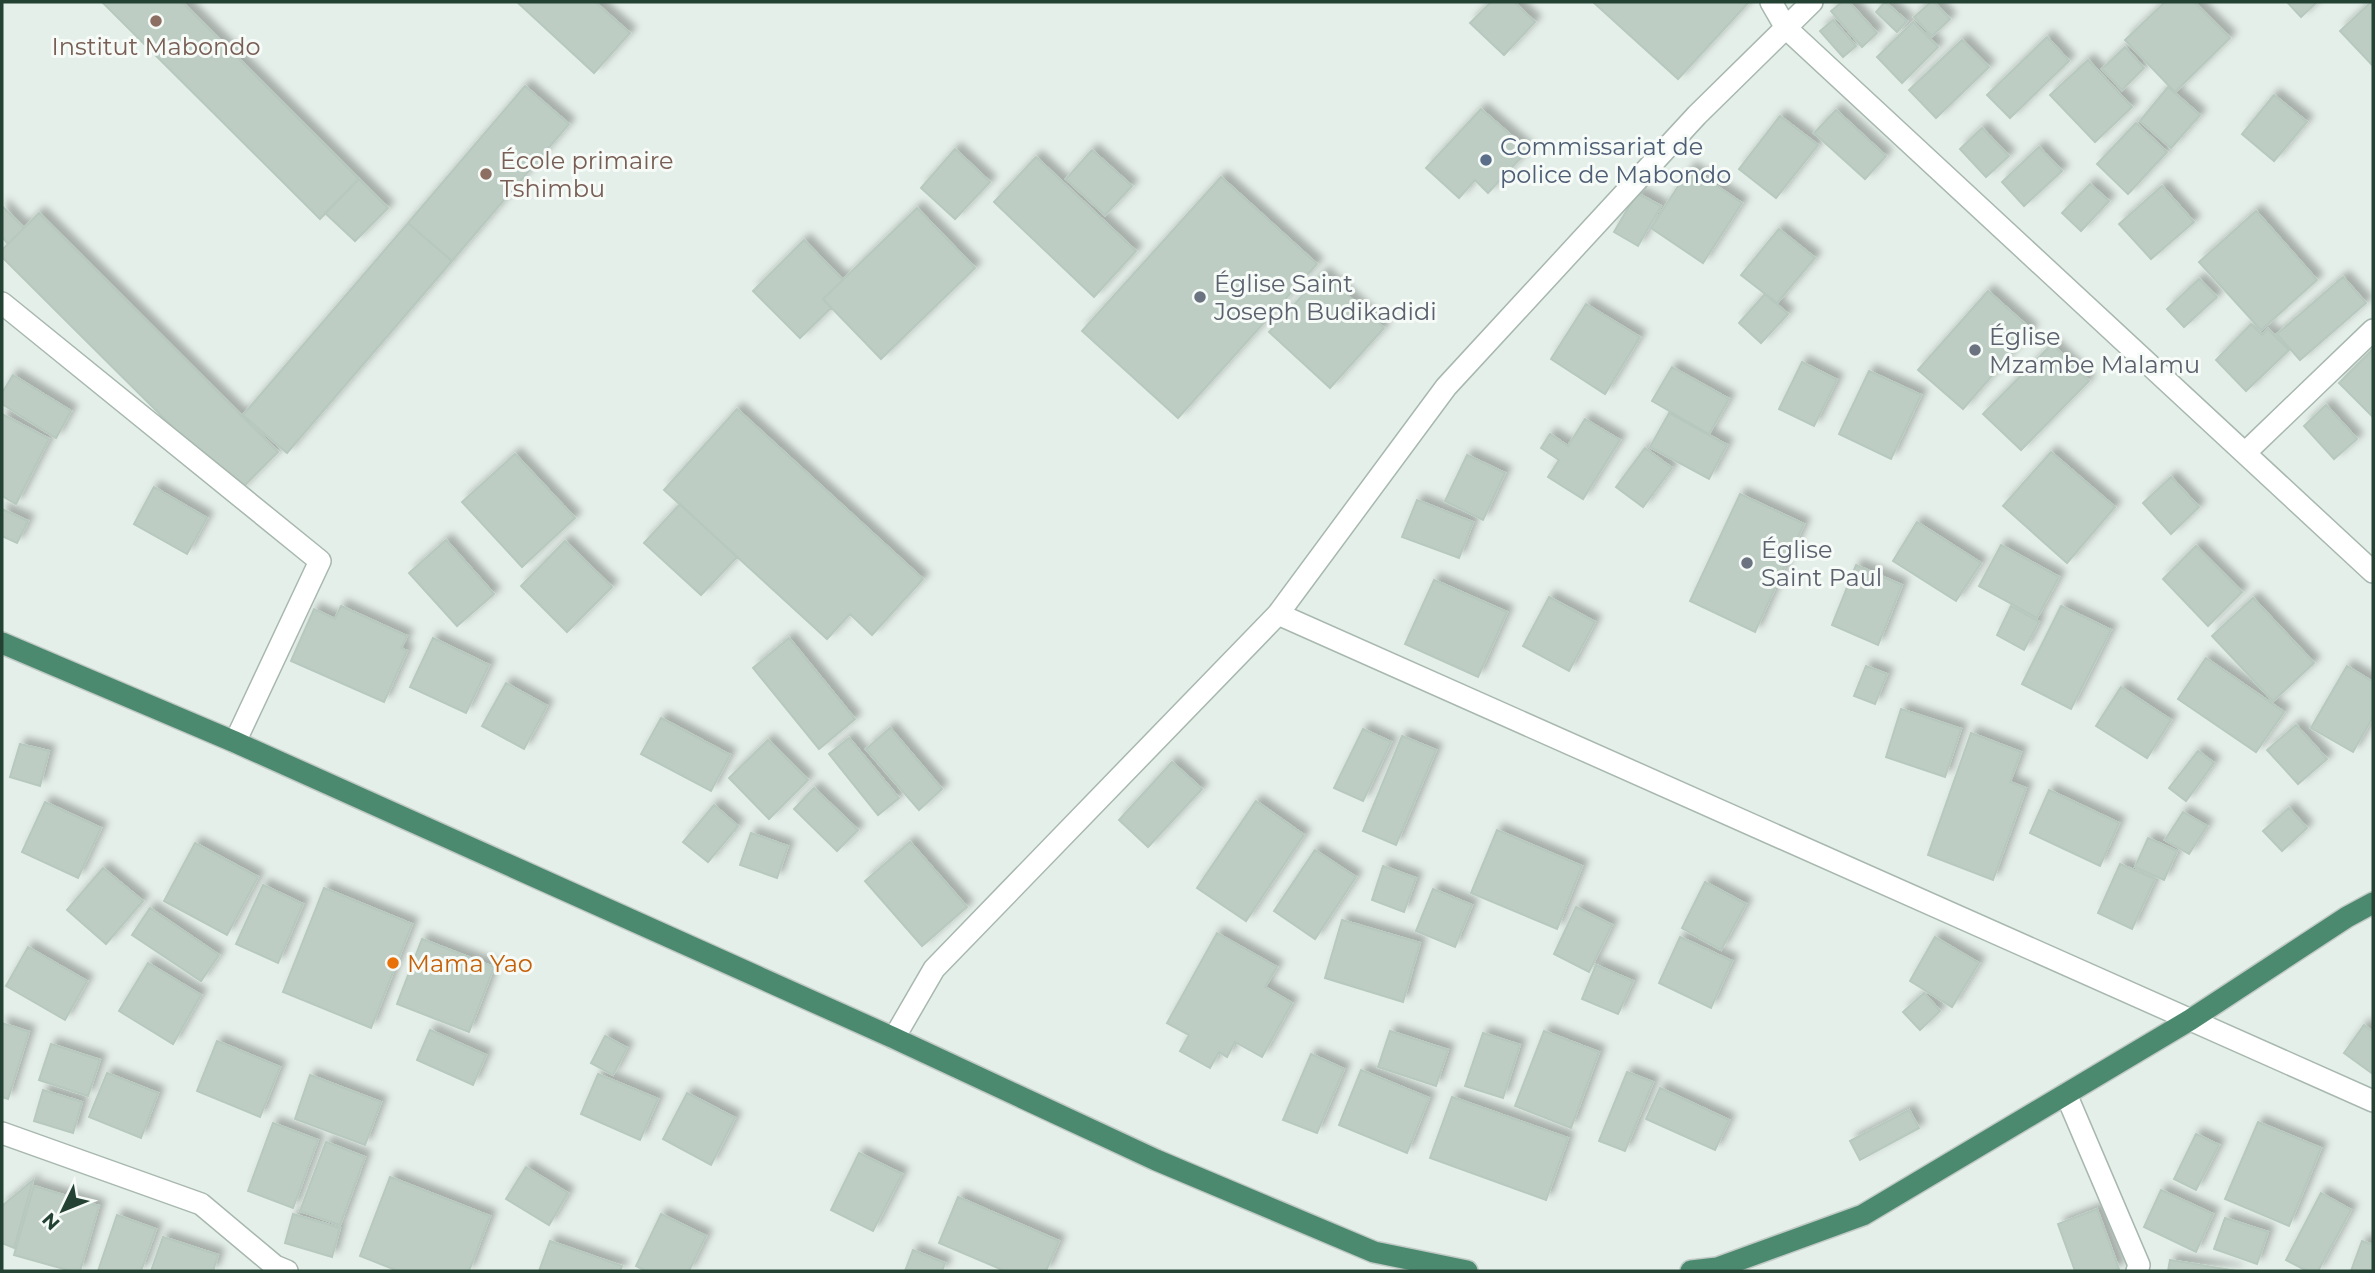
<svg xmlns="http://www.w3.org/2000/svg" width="2375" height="1273" font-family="Montserrat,sans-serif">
<defs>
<filter id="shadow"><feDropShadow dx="6" dy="-6" stdDeviation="3.5" flood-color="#0004"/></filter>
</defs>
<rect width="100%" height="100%" fill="#e5efe9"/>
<!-- building -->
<path fill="#bdcdc4" stroke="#b7c9bf" stroke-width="2" filter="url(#shadow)" d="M102 2H182L359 179 320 219Z
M517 2H595L630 33 594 73Z
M1491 2H1514L1535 22 1504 55 1470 23Z
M1593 2H1749L1678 79Z
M1842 2H1849L1877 33 1862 47 1831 11Z
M1885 2 1907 21 1897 32 1876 12Z
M1931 2H1934L1950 19 1932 36 1914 17Z
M2165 2H2194L2230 38 2175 92 2125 40Z
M2287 2H2317L2301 17Z
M2371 2H2373V66L2340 31Z
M1833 20 1856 46 1843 57 1820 31Z
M1913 22 1938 47 1902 83 1877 57Z
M2047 37 2069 61 2010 118 1987 95Z
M1962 40 1989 67 1936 118 1909 90Z
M2125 47 2144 68 2122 90 2102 69Z
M2088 60 2132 107 2095 142 2050 95Z
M525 86 569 124 452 261 408 223Z
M2168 87 2200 115 2171 148 2140 121Z
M2274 95 2307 122 2274 161 2242 134Z
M1481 109 1528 150 1488 193 1475 180 1459 198 1426 168Z
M1836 110 1886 156 1865 179 1814 133Z
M1780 116 1818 145 1776 198 1739 169Z
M2136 123 2167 152 2128 194 2097 164Z
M1982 128 2009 156 1986 177 1960 149Z
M2039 147 2062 171 2024 206 2002 182Z
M955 149 990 182 955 219 921 188Z
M1092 150 1132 186 1105 215 1066 179Z
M1036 157 1136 251 1094 297 994 202Z
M1690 168 1742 203 1703 263 1651 228Z
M1221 177 1317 264 1178 418 1082 331Z
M359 179 388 208 355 241 325 213Z
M2090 184 2109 201 2081 231 2062 213Z
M2162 186 2194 222 2151 259 2119 224Z
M1637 193 1661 206 1638 246 1614 232Z
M2 206 24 228 8 244 2 237Z
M917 208 975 268 881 359 823 299Z
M2256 211 2317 280 2261 330 2199 262Z
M39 213 278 452 238 492 2 257V250Z
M408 223 452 261 287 453 243 415Z
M1779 229 1815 258 1777 303 1741 275Z
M804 240 843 280 823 299 831 308 800 338 753 291Z
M1323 273 1384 328 1330 388 1269 332Z
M2343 277 2366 303 2300 360 2277 334Z
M2199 279 2217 297 2184 327 2167 309Z
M1988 291 2032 330 1963 409 1918 370Z
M1765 294 1788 314 1761 343 1739 323Z
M1586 304 1640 337 1605 394 1551 359Z
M2251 324 2262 335 2268 329 2289 350 2246 391 2216 360Z
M2052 344 2089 381 2021 450 1983 414Z
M2373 349V417L2339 383Z
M1802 362 1837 380 1814 426 1779 409Z
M1672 367 1729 399 1709 434 1652 401Z
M1869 371 1921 395 1891 459 1839 434Z
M13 375 71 411 56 438 2 404V393Z
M2326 405 2357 439 2334 459 2304 426Z
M737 409 923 579 872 635 850 614 827 639 664 490Z
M1669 413 1727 445 1709 479 1650 447Z
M2 414 49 439 16 504 2 496Z
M1585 419 1620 440 1583 499 1548 477 1559 460 1541 448 1550 434 1568 446Z
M1645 448 1672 468 1643 507 1616 487Z
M2051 452 2115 507 2067 563 2003 506Z
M515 454 575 518 522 567 462 502Z
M1467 455 1505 473 1483 520 1445 501Z
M2171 477 2199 507 2171 534 2143 503Z
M154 487 207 518 187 554 134 524Z
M1740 494 1804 524 1755 632 1690 601Z
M1417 500 1473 522 1459 558 1402 537Z
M680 504 737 557 701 595 644 543Z
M2 509 28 521 17 543 2 536Z
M1917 522 1981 563 1956 601 1893 561Z
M446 540 494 594 457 626 409 573Z
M565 541 612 587 567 632 521 586Z
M2001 545 2059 577 2037 618 1979 586Z
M2196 546 2242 592 2208 626 2163 579Z
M1856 565 1902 585 1878 645 1832 625Z
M1434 580 1507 612 1478 677 1405 644Z
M1549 597 1595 622 1569 671 1523 646Z
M2253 598 2314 663 2273 701 2212 636Z
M341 606 407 636 401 648 407 651 384 702 291 661 314 609 335 619Z
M2011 606 2039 622 2024 650 1997 635Z
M2061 606 2111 630 2071 709 2022 684Z
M433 638 489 665 466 713 410 687Z
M789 638 855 719 819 749 753 668Z
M2206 658 2284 712 2256 752 2178 699Z
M1866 666 1887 674 1875 704 1854 696Z
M2347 666 2373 682V717L2353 752 2311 728Z
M506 683 547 706 524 749 482 726Z
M2121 687 2171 720 2147 758 2096 726Z
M1901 709 1961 729 1945 777 1886 757Z
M661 718 730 755 711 791 641 754Z
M2296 725 2327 759 2298 784 2267 750Z
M890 728 942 789 919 810 866 749Z
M1363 729 1391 742 1363 801 1334 788Z
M1971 733 2021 752 2010 782 2026 788 1993 880 1928 855Z
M1402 736 1436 750 1396 845 1363 831Z
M849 738 899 798 878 815 829 754Z
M768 740 808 780 769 819 729 778Z
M20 744 49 751 40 786 10 777Z
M2198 751 2214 763 2186 801 2169 788Z
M1172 762 1202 789 1148 847 1119 820Z
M814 788 858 830 837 851 794 809Z
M2049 790 2119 823 2100 866 2030 833Z
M1256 801 1304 835 1246 921 1197 888Z
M45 802 101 828 78 878 22 852Z
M714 805 738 826 708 862 683 842Z
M2289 808 2307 828 2282 851 2263 831Z
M2183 812 2207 826 2189 854 2165 840Z
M1497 830 1582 866 1557 929 1471 893Z
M751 833 788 846 777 878 740 865Z
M2148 838 2177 851 2164 880 2135 867Z
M910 842 967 907 922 946 865 881Z
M195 843 258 877 227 935 164 901Z
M1315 850 1356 877 1315 939 1274 911Z
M2120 864 2155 879 2132 929 2098 913Z
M1383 866 1416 878 1404 912 1372 900Z
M103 868 143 901 106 944 67 910Z
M1705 882 1746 904 1721 950 1682 928Z
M263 885 303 904 278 963 236 944Z
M324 888 412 924 371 1028 283 992Z
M1433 889 1472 905 1455 947 1416 931Z
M1576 907 1612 925 1589 972 1554 954Z
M150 908 219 955 201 981 132 935Z
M1342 920 1420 943 1403 1002 1325 978Z
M1217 933 1277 967 1265 987 1292 1003 1262 1057 1235 1042 1227 1057 1219 1052 1210 1068 1180 1051 1189 1035 1167 1023Z
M1680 937 1732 961 1711 1008 1659 983Z
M1935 937 1979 963 1952 1007 1910 981Z
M422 939 494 967 469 1032 397 1004Z
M28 947 87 981 65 1020 6 986Z
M148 963 201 995 173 1044 119 1011Z
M1596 965 1633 981 1618 1014 1582 999Z
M1924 993 1940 1011 1920 1030 1903 1012Z
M2 1023 29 1032 8 1099 2 1097Z
M2364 1025 2373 1032V1074L2344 1053Z
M430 1030 486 1055 473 1085 417 1060Z
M1390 1031 1448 1050 1436 1086 1378 1067Z
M1544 1031 1599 1052 1571 1128 1515 1106Z
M1483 1033 1520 1045 1503 1098 1465 1086Z
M605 1036 627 1048 613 1075 591 1063Z
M217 1041 280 1067 260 1117 197 1091Z
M51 1044 100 1060 88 1096 39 1080Z
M1311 1054 1344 1069 1317 1133 1283 1120Z
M1361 1070 1429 1098 1407 1153 1339 1125Z
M1627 1072 1653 1082 1625 1151 1599 1141Z
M107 1073 158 1093 141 1138 89 1117Z
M598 1074 658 1099 640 1140 581 1114Z
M310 1075 381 1102 365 1145 295 1119Z
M1660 1088 1729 1120 1715 1150 1646 1119Z
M43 1090 82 1102 73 1133 34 1121Z
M687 1093 735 1118 711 1165 663 1139Z
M1452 1097 1568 1138 1546 1200 1430 1158Z
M1909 1110 1919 1128 1860 1160 1850 1141Z
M2258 1122 2321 1148 2289 1226 2225 1199Z
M273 1123 318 1140 293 1208 248 1191Z
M2196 1134 2219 1145 2196 1190 2174 1179Z
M326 1142 365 1157 340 1225 300 1211Z
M859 1153 902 1174 873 1231 831 1210Z
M526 1167 568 1193 549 1225 506 1199Z
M390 1177 490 1216 469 1271H398L360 1256Z
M33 1180 14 1248 2 1243V1206Z
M34 1186 99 1206 80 1271H71L14 1255Z
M2161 1190 2213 1214 2196 1252 2144 1227Z
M2321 1193 2351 1210 2318 1271H2307L2286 1260Z
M958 1197 1059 1241 1046 1271H1005L939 1243Z
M2097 1209 2119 1269 2113 1271H2075L2058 1224Z
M293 1214 340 1228 332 1257 285 1243Z
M661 1214 706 1236 689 1271H646L636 1266Z
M117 1215 156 1229 141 1271H98Z
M2225 1218 2268 1232 2257 1264 2214 1249Z
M163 1237 218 1255 213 1271H151Z
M550 1241 622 1266 620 1271H539Z
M2362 1241 2373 1245V1271H2351Z
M913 1250 945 1263 942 1271H905Z
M2170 1260 2237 1271H2168Z"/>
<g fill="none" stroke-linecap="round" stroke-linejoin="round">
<defs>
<path id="minor" d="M1771 2 1786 28 2373 572
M2 303 320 561 235 742
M2245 453 2373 330
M1278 614 2373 1101
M894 1038 934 969 1278 614 1446 387 1697 115 1812 2
M2066 1094 2139 1265 2137 1271
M2 1133 201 1204 275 1266 287 1271"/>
<path id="trunk" d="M2 643 235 742 894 1038 1156 1160 1374 1252 1467 1271
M1691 1271 1717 1268 1863 1215 2190 1020 2347 917 2373 903"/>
</defs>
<!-- minor casing -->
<use href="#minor" stroke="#a7b8af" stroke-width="24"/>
<!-- trunk casing -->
<use href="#trunk" stroke="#c1cac6" stroke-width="24"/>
<!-- minor -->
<use href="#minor" stroke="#fff" stroke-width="21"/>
<!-- trunk -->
<use href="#trunk" stroke="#4c8a70" stroke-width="21"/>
</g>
<!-- markers -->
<g fill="#8d6e63" stroke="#f6fbf8" stroke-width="2.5">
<circle cx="156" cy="21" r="7"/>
<circle cx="486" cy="174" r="7"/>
</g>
<circle fill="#5c6f8a" stroke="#f6fbf8" stroke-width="2.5" cx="1486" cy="160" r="7"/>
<g fill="#6b7280" stroke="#f6fbf8" stroke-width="2.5">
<circle cx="1200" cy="297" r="7"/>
<circle cx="1975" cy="350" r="7"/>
<circle cx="1747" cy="563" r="7"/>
</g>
<circle fill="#e8710a" stroke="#f6fbf8" stroke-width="2.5" cx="393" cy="963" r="7"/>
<g text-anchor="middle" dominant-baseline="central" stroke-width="6" stroke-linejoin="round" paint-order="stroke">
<!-- education labels -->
<g font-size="24" fill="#785e54" stroke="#f6fbf8">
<text x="156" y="46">Institut Mabondo</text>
<text x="500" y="160" text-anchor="start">École primaire<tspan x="500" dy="28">Tshimbu</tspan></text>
</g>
<!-- service labels -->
<g font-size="24" fill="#4e5e75" stroke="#f6fbf8" text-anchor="start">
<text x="1500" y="146">Commissariat de<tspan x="1500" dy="28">police de Mabondo</tspan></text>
</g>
<!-- worship labels -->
<g font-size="24" fill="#5b616d" stroke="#f6fbf8" text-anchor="start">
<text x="1214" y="283">Église Saint<tspan x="1214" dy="28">Joseph Budikadidi</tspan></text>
<text x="1989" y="336">Église<tspan x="1989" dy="28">Mzambe Malamu</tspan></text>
<text x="1761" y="549">Église<tspan x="1761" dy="28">Saint Paul</tspan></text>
</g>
<!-- food labels -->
<g font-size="24" fill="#c56008" stroke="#f6fbf8" text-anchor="start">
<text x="407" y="963">Mama Yao</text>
</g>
</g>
<!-- border -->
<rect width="2375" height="1273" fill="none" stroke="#234234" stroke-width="7"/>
<!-- north arrow -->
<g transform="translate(63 1210) rotate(227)" stroke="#f6fbf8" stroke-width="5" paint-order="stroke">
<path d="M0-5L12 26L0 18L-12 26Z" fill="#234234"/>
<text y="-10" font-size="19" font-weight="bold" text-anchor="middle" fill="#234234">N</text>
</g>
</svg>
